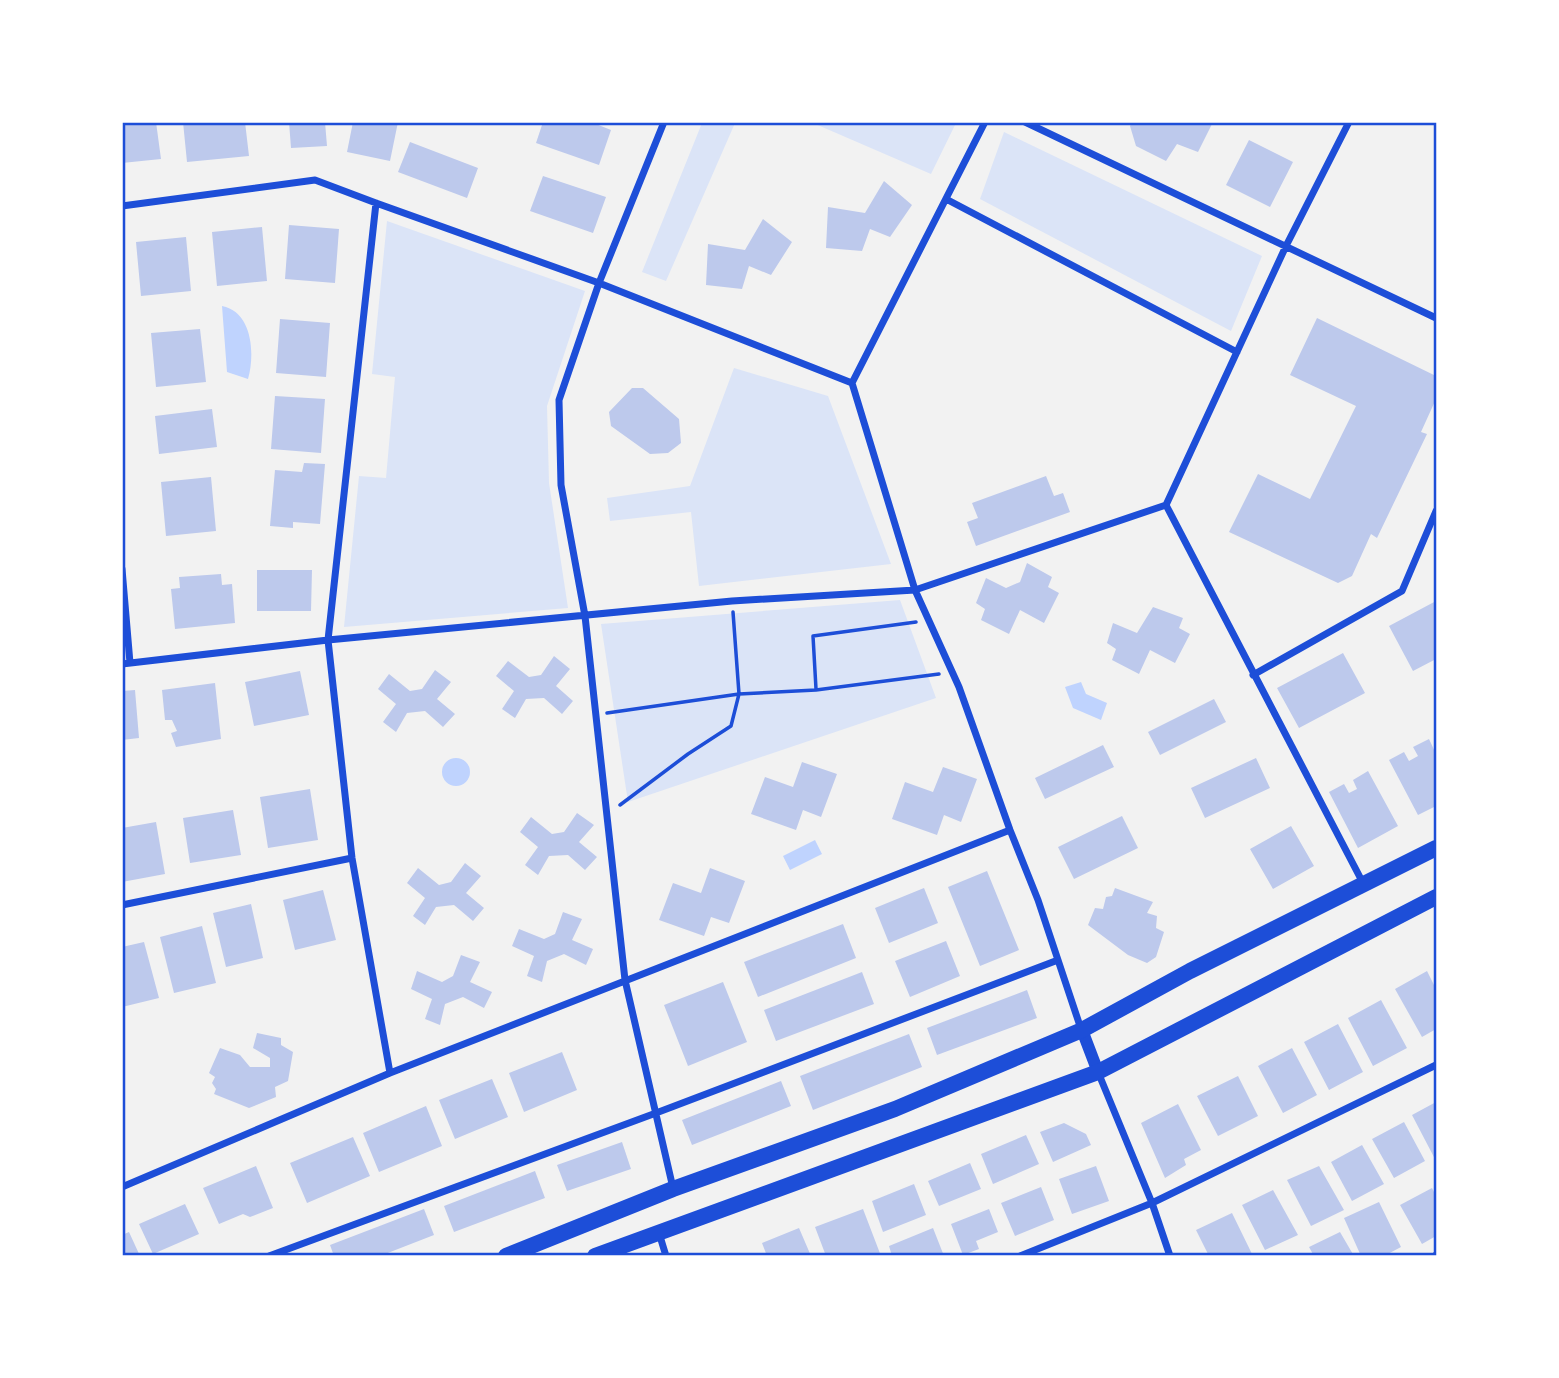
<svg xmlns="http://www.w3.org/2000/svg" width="1559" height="1378" font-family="Commissioner,sans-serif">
<rect width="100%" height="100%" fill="#f2f2f2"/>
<!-- green -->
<path fill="#dbe4f7" d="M702 123H735L666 281 642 272Z
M813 123 956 122V123L931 174Z
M1004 132 1262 256 1231 331 980 199Z
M387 221 585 291 547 406 549 483 568 608 344 627 359 476 386 478 395 377 372 374Z
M734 368 828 396 891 564 699 586 691 512 610 521 607 498 690 486Z
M900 600 936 698 628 802 601 624Z"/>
<!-- water -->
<path fill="#bfd3fe" d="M222 306C253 312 255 355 248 379L227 372Z
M1081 682 1086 694 1107 703 1101 720 1073 708 1065 687Z
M442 772a14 14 0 1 1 28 0a14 14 0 1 1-28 0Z
M815 840 822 854 790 870 783 856Z"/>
<!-- building -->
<path fill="#bdc9ec" d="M122 122H156L161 159 122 163Z
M183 122H245L249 156 187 162Z
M289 122H325L327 146 291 148Z
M353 122H398L390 161 347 152Z
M543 122H591L611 130 599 165 536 143Z
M1132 122H1213L1198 152 1177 144 1166 161 1136 146 1130 126Z
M1249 140 1293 162 1270 207 1226 185Z
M410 142 478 168 467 198 398 172Z
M543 176 606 197 593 233 530 211Z
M884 181 912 205 890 237 870 229 862 251 826 248 828 207 865 213Z
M763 219 792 242 771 275 749 266 742 289 706 285 708 244 745 250Z
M289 225 339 229 335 283 285 279Z
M262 227 267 281 217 286 212 232Z
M186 237 191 291 141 296 136 242Z
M1317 318 1436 376V399L1421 432 1427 434 1377 538 1371 534 1352 576 1338 583 1229 532 1258 474 1310 499 1356 406 1290 375Z
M280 319 330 323 326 377 276 373Z
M200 329 206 382 156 387 151 333Z
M632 388H643L679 419 681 443 668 453 650 454 611 426 609 412Z
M275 396 325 399 321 453 271 449Z
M212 409 217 447 159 454 155 416Z
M304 463 325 464 320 524 293 522V528L270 526 275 470 302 472Z
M1046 476 1054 496 1063 493 1070 512 976 546 967 522 978 518 972 503Z
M211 477 216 531 166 536 161 482Z
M1027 563 1052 577 1048 587 1059 593 1044 623 1020 610 1009 634 981 620 985 609 976 603 986 578 1006 588 1020 582Z
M257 570H312L311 611H257Z
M221 574 222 585 232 584 235 623 175 629 171 589 180 588 179 577Z
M1436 601V659L1413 671 1389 626Z
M1153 607 1183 618 1179 628 1190 634 1175 663 1150 650 1139 674 1112 660 1116 649 1107 643 1113 623 1137 633Z
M1343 653 1365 693 1299 728 1277 688Z
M554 656 570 669 556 686 573 701 562 714 544 698 526 699 515 718 502 709 514 691 496 676 508 661 529 677 541 675Z
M435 670 451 682 437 699 455 714 443 727 425 711 407 713 396 732 383 722 396 704 378 689 389 674 410 691 422 689Z
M300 671 309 715 254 726 245 682Z
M215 683 221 739 176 747 171 733 177 731 172 720H165L162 690Z
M135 690 139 738 122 740V691Z
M1214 699 1226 722 1160 755 1148 732Z
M1429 739 1436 754V806L1418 815 1389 760 1404 752 1409 761 1418 756 1413 747Z
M1103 745 1114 767 1045 799 1035 778Z
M1256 758 1270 788 1205 818 1191 788Z
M802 762 837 774 821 817 803 810 796 830 751 814 765 777 793 787Z
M943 767 977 779 961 822 944 815 937 835 892 819 905 782 933 792Z
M1368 771 1398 826 1358 848 1329 792 1344 784 1349 793 1357 789 1353 780Z
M310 789 318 840 268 848 260 797Z
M233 810 241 855 190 863 183 818Z
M577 813 594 825 579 842 597 857 585 870 568 855 549 856 538 875 525 865 538 847 520 832 531 817 552 834 564 832Z
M1122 816 1138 848 1074 879 1058 847Z
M156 822 165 874 122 882V828Z
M1291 826 1314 866 1273 889 1250 849Z
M465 863 481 876 466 893 484 908 473 921 454 905 436 907 425 925 413 916 425 898 407 883 418 868 439 885 451 882Z
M710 868 745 881 729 923 711 917 704 936 659 920 673 883 701 893Z
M987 871 1019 950 980 966 948 887Z
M924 888 938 923 889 943 875 908Z
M1115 888 1153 902 1147 913 1157 916 1156 928 1164 932 1156 957 1147 963 1128 955 1088 925 1095 908 1103 909 1106 897 1112 896Z
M323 890 336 940 295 950 283 900Z
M251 904 263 958 226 967 213 913Z
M563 912 582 919 572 940 593 949 586 965 564 954 547 961 542 982 527 976 534 956 512 946 519 929 544 939 555 934Z
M843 924 856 958 758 997 744 962Z
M202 926 216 983 174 993 160 937Z
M946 941 960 976 910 997 895 961Z
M144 942 159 998 122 1007V947Z
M461 955 480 962 470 982 492 992 484 1008 463 997 445 1004 440 1025 425 1019 432 999 411 989 417 971 442 982 453 976Z
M1427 971 1436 989V1029L1422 1037 1395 989Z
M862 972 874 1004 776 1041 764 1010Z
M723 982 747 1042 688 1066 664 1005Z
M1027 990 1037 1018 937 1055 927 1028Z
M1381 1000 1407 1048 1373 1066 1348 1018Z
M1338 1024 1363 1072 1329 1090 1304 1042Z
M257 1033 281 1038V1045L293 1052 288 1081 275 1087 276 1097 249 1108 214 1094 216 1089 212 1083 215 1077 209 1073 220 1048 240 1055 250 1067H270V1058L253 1048Z
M909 1034 922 1067 813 1110 800 1076Z
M1292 1048 1317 1095 1283 1113 1258 1066Z
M562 1052 577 1090 524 1112 509 1073Z
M1238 1076 1258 1116 1218 1136 1197 1096Z
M492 1079 508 1117 455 1139 439 1100Z
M781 1081 791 1106 692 1145 682 1120Z
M1436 1102V1161L1412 1115Z
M1178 1104 1201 1150 1184 1159 1186 1165 1165 1178 1141 1123Z
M426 1106 442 1146 379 1172 363 1133Z
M1404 1122 1425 1161 1394 1178 1372 1139Z
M1064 1123 1086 1134 1091 1145 1053 1162 1040 1132Z
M1026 1135 1039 1164 993 1184 981 1154Z
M353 1137 370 1176 307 1203 290 1163Z
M622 1142 631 1169 567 1191 557 1165Z
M1362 1145 1384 1184 1352 1201 1331 1162Z
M970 1163 981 1189 939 1206 928 1181Z
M256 1166 273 1208 250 1217 243 1214 219 1224 203 1188Z
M1096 1166 1109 1201 1072 1214 1059 1179Z
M1319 1166 1344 1210 1311 1226 1287 1180Z
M535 1171 545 1198 454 1232 444 1206Z
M914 1184 926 1215 883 1232 872 1201Z
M1041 1187 1054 1220 1015 1236 1001 1203Z
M1432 1188 1436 1196V1236L1422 1244 1400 1205Z
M1273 1190 1298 1235 1265 1250 1242 1205Z
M1379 1202 1401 1247 1384 1256H1361L1344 1218Z
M185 1204 199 1234 153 1254 139 1224Z
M424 1209 434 1235 380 1256H334L330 1245Z
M863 1209 881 1256H826L815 1227Z
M989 1209 998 1232 976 1241 979 1249 963 1255 951 1224Z
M1232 1213 1253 1256H1209L1196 1230Z
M799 1228 811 1256H767L762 1243Z
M933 1228 944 1256H892L889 1246Z
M129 1232 140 1256H122V1235Z
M1340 1232 1354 1256H1314L1309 1247Z"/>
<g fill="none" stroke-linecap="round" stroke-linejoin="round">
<!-- path -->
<path stroke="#1d4ed8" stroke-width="3.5" d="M816 689 813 636 916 622
M607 713 739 694 816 690 939 674
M620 805 688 754 731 726 739 694 733 612"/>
<!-- minor -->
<path stroke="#1d4ed8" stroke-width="7" d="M664 122 599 283 559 400 561 485 585 616 625 980 673 1188
M985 122 852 383 915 590 959 687 1010 830 1038 900 1081 1029
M1025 122 1436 318
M946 199 1237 352
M376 203 328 640 352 858 390 1073
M122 206 315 180 376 203 599 283 852 383
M1166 505 1286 246 1349 122
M122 569 130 663
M122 664 328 640 732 601 915 590 1166 505 1363 883
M1253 675 1402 591 1436 511
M122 905 352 858
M1098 1072 1152 1203 1170 1256
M122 1187 390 1073 1010 830
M659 1233 666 1256
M269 1256 656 1113 1058 960
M1020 1256 1152 1203 1436 1065
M1436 1256V1255"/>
<!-- tertiary -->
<path stroke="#1d4ed8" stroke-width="12" d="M1082 1030 1098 1072"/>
<!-- primary -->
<path stroke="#1d4ed8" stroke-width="16" d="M506 1256 673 1189 895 1109 1082 1030 1190 971 1436 848
M595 1256 1098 1072 1436 897"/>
</g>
<!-- border -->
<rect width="1559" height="1378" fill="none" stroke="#ffffff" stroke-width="248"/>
<rect x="124" y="124" width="1311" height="1130" fill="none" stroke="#1d4ed8" stroke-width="2.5"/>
</svg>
